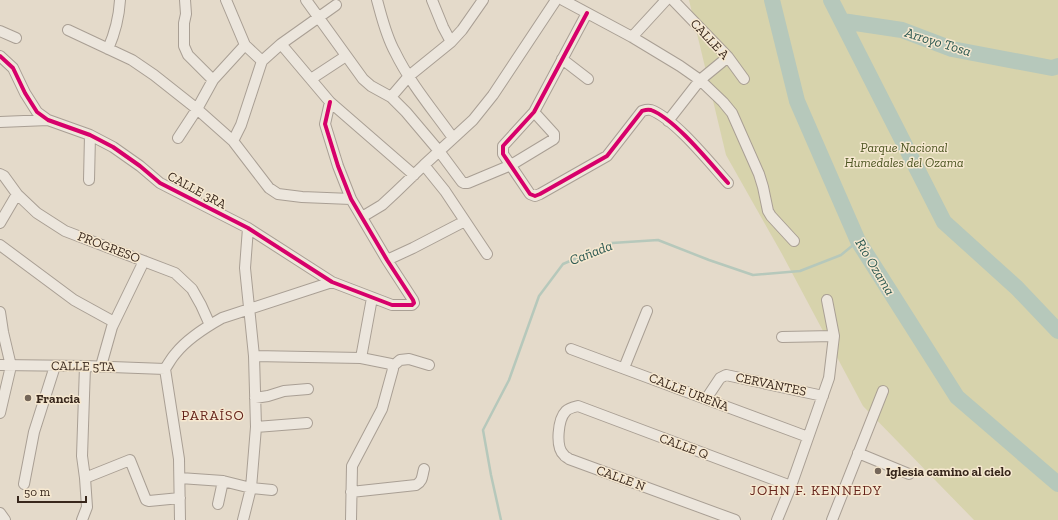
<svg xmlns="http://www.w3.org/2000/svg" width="1058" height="520" font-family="'Zilla Slab',serif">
<rect width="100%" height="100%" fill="#e4daca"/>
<!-- green -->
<path fill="#d7d3ac" d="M689 0H1058V520H974L863 406 782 254 726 155Z"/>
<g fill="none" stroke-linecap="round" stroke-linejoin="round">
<!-- stream -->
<path stroke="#b6c8bb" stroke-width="2.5" d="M501 520 491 475 483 430 509 380 539 296 563 264 612 243 658 240 709 260 753 275 800 271 841 255 858 241"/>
<!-- river -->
<path stroke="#b6c8bb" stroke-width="16" d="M772 0 797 101 858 241 957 397 1058 484
M831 0 944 222 1017 288 1058 331
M842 21 902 30 952 49 1052 68 1058 66"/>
<defs>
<path id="street" d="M185 0 186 14 184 23V46L188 55 213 80
M226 0 245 45 262 61
M306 0 363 79 371 86 391 97 406 112 439 151 462 182 464 183H468L511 165 554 139V134L534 112
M377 0C382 18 386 36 395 52 410 83 433 110 453 138
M432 0 443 27 451 42
M563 0 632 37 680 66 700 80 723 102 732 113 759 174 763 187 768 211 771 216 794 241
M673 0 728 57 744 79
M587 13 534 112 503 146V154L530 194 535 196 540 194 607 156 642 111C645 110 647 109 651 110 675 119 710 163 728 183
M68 30 132 60 154 75 197 109 233 141 269 188 278 194 302 197 351 199
M0 31 16 38
M632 37 666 0
M281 44 330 102 414 175
M108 49C115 33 119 18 120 0
M0 56 13 68 25 93 37 112 48 120 90 135 113 147 140 166 160 183 248 228 332 282 392 305H412L414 303 413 300 387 260 351 199 338 166 325 124 330 102
M562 59 588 79
M311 79 346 56
M391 97 409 76 451 42 462 30 483 0
M668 121 700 80 728 57
M0 122 48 120
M178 138 197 109 213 80 245 45
M233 141 241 125 262 61 281 44 336 5
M424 165 445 191 487 254
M0 174 4 176 17 194 37 213 65 231 175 273 192 289 201 305 210 325
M89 180 90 135
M362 217 382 205 396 192 424 165 473 120 493 95 556 0
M0 223 17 194
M0 245 74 300 114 322
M387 260 413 248 465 221
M0 312 3 332 11 366 0 413
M782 337 834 336
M571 349 808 437
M254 356 361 358 391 364 393 369 382 409 352 466 351 520
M361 358 372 298
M0 365 85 366 165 369
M101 366 112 327 144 261
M393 366 400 360 409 359 429 365
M624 368 647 311
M255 398 268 396 284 391 308 389
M706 399 720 378 726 375 823 396
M256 427 307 423
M858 453 909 474
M85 478 130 460 146 500 149 501 180 498
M180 478 223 481 251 488 272 490
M24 484 34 432 55 366
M351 492 416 485C423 481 422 476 424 469
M218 504 223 481
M0 513 5 520
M82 520 87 507 85 478 82 456 85 366
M180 520 179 459 165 369C169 363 172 357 176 353 188 338 206 327 222 318L332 282
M243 520 251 488 256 427 254 356 245 268 248 228
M735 520 569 459C567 457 565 457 564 455 555 447 558 419 566 411 569 408 574 407 578 406L791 486
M777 520 791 486 829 378 834 336 827 300
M832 520 883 391"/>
</defs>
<!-- street casing -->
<use href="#street" stroke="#a99f94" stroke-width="12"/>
<!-- street -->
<use href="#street" stroke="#ece6dd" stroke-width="10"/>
<defs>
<path id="cycleway" d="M587 13 534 112 503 146V154L530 194 535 196 540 194 607 156 642 111C645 110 647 109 651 110 675 119 710 163 728 183
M0 56 13 68 25 93 37 112 48 120 90 135 113 147 140 166 160 183 248 228 332 282 392 305H412L414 303 413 300 387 260 351 199 338 166 325 124 330 102"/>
</defs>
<!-- cycleway casing -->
<use href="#cycleway" stroke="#f6e8d0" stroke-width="6"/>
<!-- cycleway -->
<use href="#cycleway" stroke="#d6006c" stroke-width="4"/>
</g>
<!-- markers -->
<g fill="#746659" stroke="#f6e8d0" stroke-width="1.5">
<circle cx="28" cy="398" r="4"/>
<circle cx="878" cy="471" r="4"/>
</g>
<g text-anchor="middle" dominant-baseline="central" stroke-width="3" stroke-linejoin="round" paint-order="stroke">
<!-- street labels -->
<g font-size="13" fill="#38271c" stroke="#f6e8d0">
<text transform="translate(710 39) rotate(47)">CALLE A</text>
<text transform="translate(197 190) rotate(28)">CALLE 3RA</text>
<text transform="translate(109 247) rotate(21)">PROGRESO</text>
<text transform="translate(83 366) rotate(1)">CALLE 5TA</text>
<text transform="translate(771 384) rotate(12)">CERVANTES</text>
<text transform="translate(689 392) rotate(21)">CALLE UREÑA</text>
<text transform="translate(684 446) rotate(20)">CALLE Q</text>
<text transform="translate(621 478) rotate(20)">CALLE N</text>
</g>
<!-- park labels -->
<g font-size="13" font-style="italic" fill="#4d5522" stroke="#f6e8d0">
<text x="904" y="147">Parque Nacional<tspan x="904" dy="15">Humedales del Ozama</tspan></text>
</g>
<!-- poi labels -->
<g font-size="13" font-weight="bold" fill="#38271c" stroke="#f6e8d0" text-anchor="start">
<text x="36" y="398">Francia</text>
<text x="886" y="471">Iglesia camino al cielo</text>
</g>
<!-- water labels -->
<g font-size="14" font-style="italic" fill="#2b5851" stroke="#f6e8d0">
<text transform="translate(938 42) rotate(17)">Arroyo Tosa</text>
<text transform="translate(591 253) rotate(-21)">Cañada</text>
<text transform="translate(875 267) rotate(59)">Río Ozama</text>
</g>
<!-- neighbourhood labels -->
<g font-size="14" letter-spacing="1" fill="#65231a" stroke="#f6e8d0">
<text x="213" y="415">PARAÍSO</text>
<text x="816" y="490">JOHN F. KENNEDY</text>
</g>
</g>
<!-- scale -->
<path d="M18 496v6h68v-6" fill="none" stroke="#38271c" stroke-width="2"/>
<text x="24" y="496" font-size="12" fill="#38271c" stroke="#f6e8d0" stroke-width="3" paint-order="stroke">50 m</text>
</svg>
